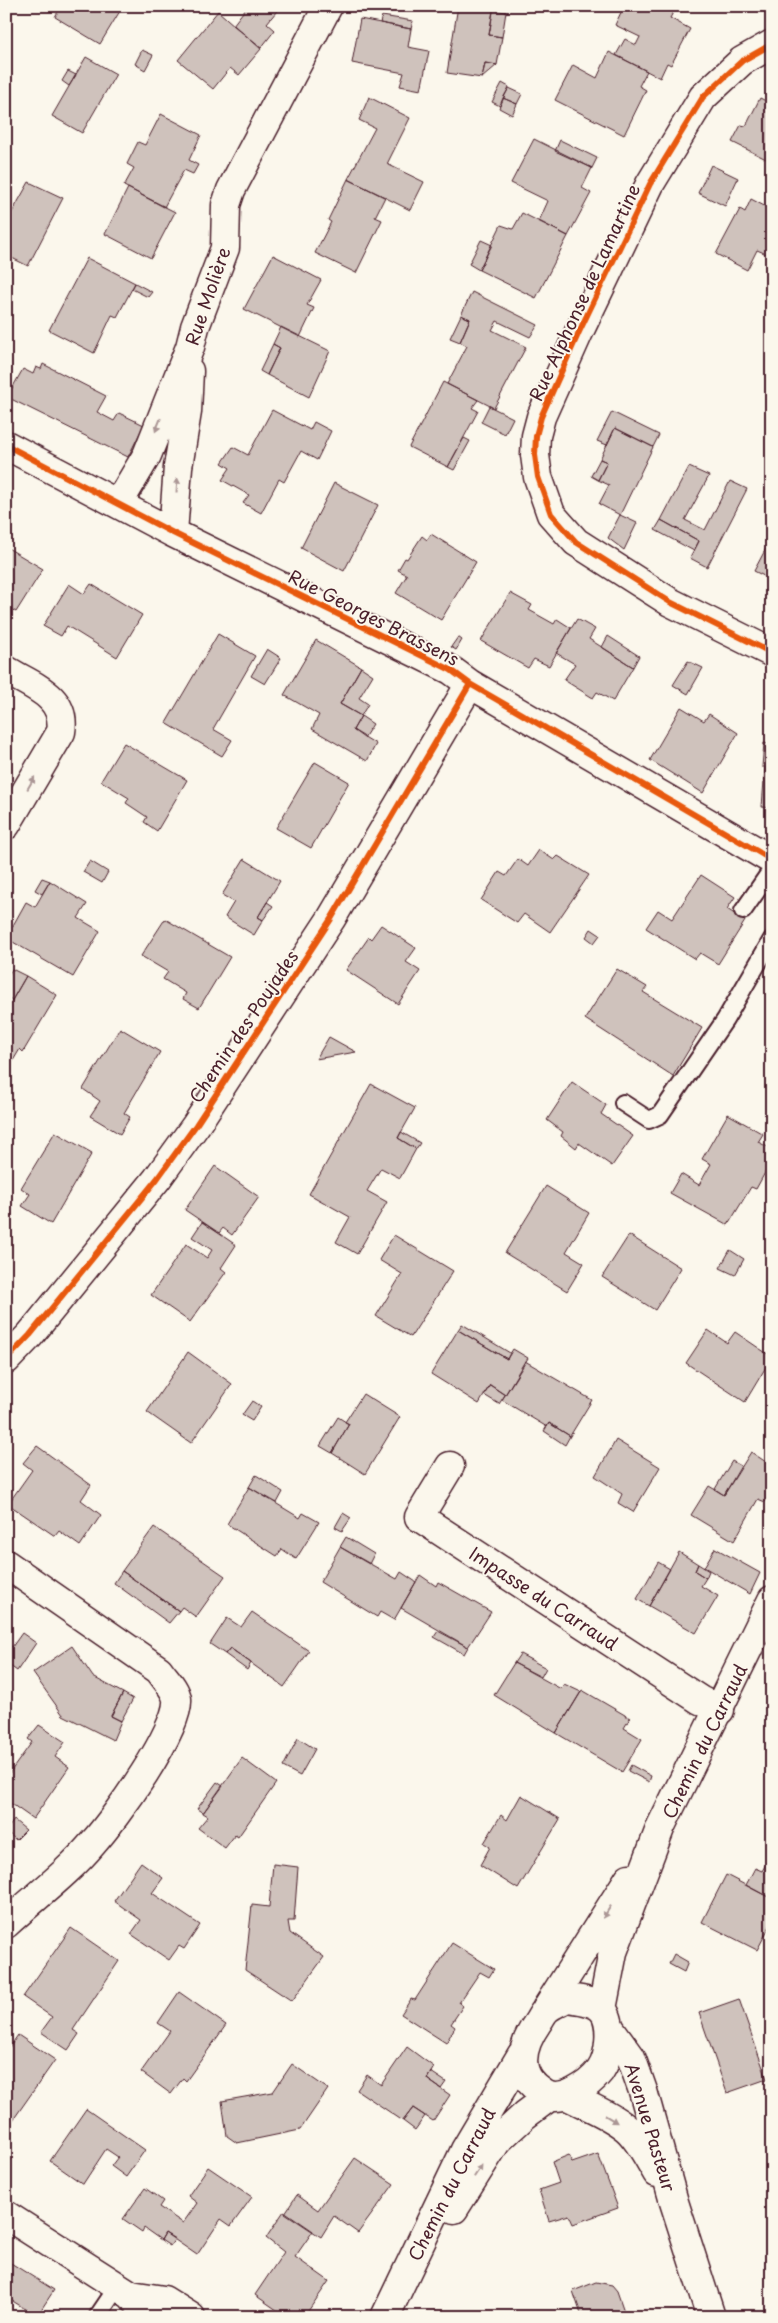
<svg xmlns="http://www.w3.org/2000/svg" width="778" height="2323" font-family="'Playpen Sans',sans-serif">
<rect width="100%" height="100%" fill="#fbf7ec"/>
<filter id="ink" filterUnits="userSpaceOnUse"><feTurbulence type="fractalNoise" baseFrequency=".02" numOctaves="2"/><feDisplacementMap in="SourceGraphic" scale="10" xChannelSelector="R" yChannelSelector="G"/><feConvolveMatrix kernelMatrix="1 2 1 2 8 2 1 2 1" color-interpolation-filters="sRGB"/></filter>
<g filter="url(#ink)">
<!-- building -->
<path fill="#cfc2bc" stroke="#4a1f2b" d="M61 6H123L100 44 55 17Z
M244 6H281L267 23 275 30 261 48 233 25 246 8Z
M458 6H494L489 35 502 37 497 65 485 63 482 78 447 73Z
M624 6H669L675 9 670 18 690 29 671 65 667 63 660 78 616 55 625 39 636 45 640 37 615 25Z
M493 10 506 12 502 37 489 35Z
M218 11 261 49 239 75 230 68 213 89 178 60Z
M382 16 413 21 411 29 380 23Z
M360 19 411 29 408 47 429 51 421 90 400 86 404 73 352 63Z
M142 50 153 55 145 70 135 64Z
M609 52 647 71 639 86 646 90 624 135 555 100 573 65 597 78Z
M86 57 116 74 82 133 52 116Z
M485 63 497 65 482 78Z
M68 71 76 75 69 86 62 81Z
M502 83 509 87 500 106 492 102Z
M509 88 522 94 517 104 503 98Z
M369 97 410 118 387 164 424 182 410 210 348 179 375 128 359 120Z
M503 98 517 104 512 115 499 108Z
M760 98 772 104V162L732 142 741 125 746 126Z
M161 114 201 135 189 160 198 165 193 174 184 170 164 207 124 186 134 168 127 164 138 142 145 145Z
M534 139 592 168 582 188 591 193 568 236 539 221 548 201 511 183Z
M560 140 597 158 592 168 555 151Z
M711 165 738 178 725 206 698 193Z
M348 179 385 197 375 217 382 220 356 273 315 253 331 222 328 220Z
M29 182 63 198 28 266 6 255V223Z
M128 188 175 212 151 258 105 234Z
M751 199 772 210V249L769 255 757 250 747 270 716 254 740 209 745 212Z
M522 213 568 236 536 298 479 270 501 225 513 229Z
M481 240 492 245 479 270 469 264Z
M273 255 321 280 307 305 314 308 300 337 244 309Z
M87 258 135 283 117 317 112 315 94 353 49 330Z
M135 283 152 292 148 297 132 289Z
M472 292 538 325 530 337 497 321 492 330 526 347 494 408 447 384 467 346 460 342 470 319 461 315Z
M461 315 470 319 460 342 450 338Z
M281 327 330 351 309 397 267 375 280 348 273 344Z
M273 344 280 348 267 375 260 371Z
M43 364 106 396 97 412 114 421 119 413 144 425 128 457 7 397 23 369 33 374 36 367 41 369Z
M443 382 478 400 472 408 478 411 448 467 409 447Z
M489 406 513 418 505 434 481 422Z
M272 410 310 430 314 422 331 431 317 460 301 451 284 482 279 479 261 513 243 503 249 495 222 480 230 468 222 463 233 447 248 455Z
M612 412 659 435 653 447 615 428 607 445 597 441Z
M615 428 653 447 620 515 599 504 609 485 598 480 607 462 600 459Z
M464 438 470 441 454 470 448 467Z
M600 459 607 462 598 480 591 476Z
M689 467 709 476 685 520 705 530 730 481 747 489 707 567 690 558 699 541 661 520Z
M334 483 378 505 344 571 301 548Z
M620 515 637 523 624 550 608 538Z
M661 520 699 541 694 551 655 530Z
M431 534 476 562 441 620 396 593 407 575 398 570 405 558 407 559 422 536 427 540Z
M772 537V580L754 571Z
M6 547 43 569 16 612 6 606Z
M69 584 84 594 91 584 142 615 117 657 67 626 61 636 43 626Z
M510 593 532 605 529 610 554 624 557 619 571 628 549 666 534 659 528 668 481 641Z
M577 619 595 629 589 639 633 667 613 701 597 692 593 698 564 680 575 664 556 653Z
M218 634 255 656 213 729 232 740 222 756 166 723Z
M608 636 639 656 633 667 602 647Z
M458 637 462 640 456 650 451 647Z
M316 640 361 667 340 704 361 716 353 730 376 744 367 761 312 729 319 715 284 695Z
M267 649 281 658 265 684 251 676Z
M688 661 703 668 688 694 673 685Z
M361 667 373 675 359 698 368 704 361 716 340 704Z
M681 707 704 721 709 714 738 733 703 793 650 760Z
M361 716 373 724 364 738 353 730Z
M124 743 187 780 157 831 144 822 147 817 126 803 129 798 101 781Z
M764 743 772 744V808L762 807 765 767H762Z
M315 762 349 782 311 848 276 828Z
M539 850 554 860 558 856 589 875 550 932 524 914 517 923 481 900 499 872 506 876 518 859 528 866Z
M244 859 280 881 258 917 263 920 254 935 225 917 234 902 222 895Z
M90 861 108 872 102 883 83 872Z
M701 875 735 897 727 909 745 921 718 964 700 953 695 959 646 928 658 910 672 919Z
M42 878 50 881 42 894 35 890Z
M50 881 87 904 78 918 100 931 73 977 6 938 26 902 35 907Z
M267 902 273 906 263 920 258 917Z
M165 919 230 957 199 1008 183 999 186 993 163 979 168 972 141 956Z
M381 925 416 948 406 962 420 971 398 1004 346 970 369 937 371 939Z
M591 929 600 935 594 943 586 937Z
M12 969 26 976 12 1000 6 996V979Z
M617 969 647 987 643 992 702 1028 673 1076 585 1019Z
M26 976 57 995 23 1052 20 1049 8 1069 6 1068V1011Z
M120 1028 160 1052 124 1113 130 1117 120 1134 90 1116 100 1101 83 1089Z
M329 1037 356 1052 316 1059Z
M572 1082 606 1105 601 1114 633 1136 612 1166 579 1143 576 1148 561 1136 563 1132 547 1120Z
M371 1084 415 1108 398 1138 416 1149 400 1178 381 1168 367 1191 387 1202 357 1254 336 1242 350 1217 309 1194Z
M728 1114 763 1134 758 1142 772 1149V1160L756 1189 751 1187 728 1225 670 1193 681 1174 699 1185 711 1164 702 1159Z
M55 1132 92 1153 51 1224 22 1206 30 1194 21 1188Z
M401 1132 420 1143 416 1149 398 1138Z
M215 1166 259 1197 232 1235 223 1228 219 1233 185 1210Z
M546 1186 589 1213 566 1252 584 1263 567 1291 505 1253Z
M202 1222 236 1245 221 1268 226 1272 190 1322 151 1295 186 1244 207 1258 212 1250 192 1237Z
M394 1235 453 1271 411 1337 376 1316 402 1274 379 1260Z
M629 1235 681 1268 655 1310 602 1277Z
M730 1250 744 1259 735 1275 720 1268Z
M462 1324 510 1353 507 1359 458 1330Z
M458 1330 507 1359 513 1349 528 1358 505 1395 490 1385 479 1404 431 1374Z
M708 1330 727 1343 735 1332 772 1357 745 1402 686 1363Z
M188 1352 232 1384 191 1443 147 1412Z
M525 1361 592 1400 570 1436 549 1423 547 1427 502 1400Z
M490 1385 505 1395 499 1404 484 1395Z
M363 1394 400 1417 365 1474 332 1453 349 1424 345 1422Z
M252 1401 261 1407 252 1421 242 1415Z
M338 1417 349 1424 332 1453 320 1446Z
M549 1423 570 1436 565 1445 544 1431Z
M616 1440 660 1467 633 1512 618 1503 622 1494 595 1476Z
M37 1446 91 1485 81 1500 101 1515 80 1546 59 1531 55 1536 8 1504 32 1470 23 1463Z
M751 1452 772 1466V1492L765 1502 758 1499 734 1541 691 1515 709 1486 724 1495Z
M732 1461 741 1466 724 1495 715 1489Z
M256 1475 283 1492 277 1503 249 1487Z
M249 1487 300 1518 303 1513 319 1522 296 1559 282 1549 277 1556 227 1524Z
M343 1513 351 1518 342 1531 335 1527Z
M154 1527 225 1576 196 1617 182 1607 179 1611 122 1571Z
M346 1537 374 1554 369 1564 340 1547Z
M340 1547 397 1579 401 1572 416 1582 394 1620 380 1612 377 1617 320 1582Z
M715 1548 760 1573 750 1594 704 1567Z
M679 1552 698 1564 695 1571 706 1578 701 1586 718 1596 696 1633 649 1606Z
M658 1562 670 1569 649 1606 637 1599Z
M698 1564 709 1571 706 1578 695 1571Z
M122 1571 179 1611 169 1623 114 1583Z
M420 1575 436 1586 438 1582 491 1612 468 1647 401 1608Z
M252 1612 309 1651 284 1687 230 1648 225 1654 210 1644 227 1618 241 1627Z
M438 1631 468 1647 464 1654 434 1637Z
M22 1633 36 1643 17 1671 6 1663V1643L12 1647Z
M72 1646 93 1677 123 1693 111 1716 121 1721 113 1740 63 1715 33 1673Z
M230 1648 251 1663 247 1670 225 1654Z
M520 1654 546 1668 541 1677 514 1663Z
M514 1663 561 1689 564 1684 581 1692 556 1733 494 1695Z
M582 1690 630 1718 624 1728 642 1739 622 1772 556 1733Z
M123 1693 133 1699 121 1721 111 1716Z
M39 1725 65 1742 55 1757 69 1767 33 1819 6 1800V1778L32 1742 28 1739Z
M298 1738 315 1749 300 1776 283 1767Z
M242 1758 276 1783 238 1837 235 1835 225 1848 198 1828 208 1816 203 1813Z
M631 1765 651 1776 649 1782 628 1771Z
M217 1782 223 1786 203 1813 197 1809Z
M521 1795 560 1819 518 1889 480 1865 490 1847 484 1843 501 1815 507 1820Z
M14 1820 26 1830 16 1840 6 1831Z
M772 1854V1899L746 1885 755 1868 762 1871Z
M141 1862 163 1878 152 1893 200 1925 184 1949 179 1946 169 1960 131 1934 141 1920 114 1901Z
M273 1864 298 1867 294 1921H288L290 1933 324 1957 292 2001 245 1970 252 1905 269 1907Z
M726 1875 772 1899V1922L757 1950 702 1922Z
M71 1928 119 1961 73 2030 79 2034 68 2050 41 2032 52 2017 23 1997Z
M452 1943 494 1969 489 1977 480 1972 459 2003 463 2006 451 2024 455 2027 446 2043 401 2014 411 1999 415 2000Z
M674 1954 688 1962 684 1972 669 1964Z
M179 1992 226 2025 186 2081 183 2078 171 2094 141 2072 170 2031 158 2023Z
M739 1999 767 2079 727 2093 699 2013Z
M18 2035 55 2060 6 2130V2052Z
M407 2047 434 2067 427 2079 450 2095 433 2121 413 2108 403 2121 357 2090 367 2075 381 2085Z
M292 2064 328 2089 300 2130 237 2143 227 2136 222 2101 273 2092Z
M431 2072 446 2082 441 2089 427 2079Z
M413 2108 425 2116 415 2130 403 2121Z
M86 2109 145 2150 126 2177 111 2166 118 2157 106 2149 83 2184 50 2161Z
M598 2154 618 2208 573 2224 569 2215 549 2221 539 2190 559 2183 552 2162 569 2155 572 2163Z
M355 2158 394 2184 358 2233 334 2216 321 2237 285 2213 297 2195 318 2210Z
M208 2167 252 2197 231 2226 221 2219 197 2255 165 2233 161 2240 144 2228 142 2232 123 2219 145 2188 163 2201 159 2207 183 2223 197 2203 188 2196Z
M284 2211 313 2231 295 2257 329 2281 304 2317H287L255 2295 284 2252 266 2238Z
M165 2233 175 2239 170 2246 161 2240Z
M6 2260 54 2290 37 2316 6 2297Z
M596 2282 612 2285 617 2291 626 2317H582L573 2291Z"/>
<g fill="none" stroke-linecap="round" stroke-linejoin="round">
<defs>
<path id="service" d="M743 911 772 869
M623 1103 649 1120 660 1115 725 1020 772 939
M97 2317 118 2286"/>
<path id="minor" d="M772 44 742 61 703 97 650 184 579 332 541 417 536 436 535 455 538 477 551 514 576 542 670 602 772 653
M6 445 173 533 451 670 470 684 772 860
M118 504 147 455 190 347 195 327 225 248 226 205 231 190 328 6
M173 533 178 467 187 412 189 371
M6 670C32 686 67 696 61 732L6 825
M6 1360 30 1335 157 1179 196 1125 331 919 470 684
M450 1466 419 1517 700 1700 720 1710
M6 1564 159 1670C165 1679 175 1688 177 1699 180 1729 114 1820 93 1843 68 1873 35 1897 6 1924
M610 2028 631 2057 643 2091 674 2202 711 2317
M568 2096C587 2106 609 2114 626 2128 639 2139 648 2158 657 2173
M6 2215 131 2295 149 2317
M131 2295 164 2300 191 2317"/>
<path id="tertiary" d="M566 1998C577 1999 594 2001 602 2009 614 2022 610 2057 600 2071 589 2085 562 2104 545 2094 514 2076 520 2048 538 2022 540 2019 543 2013 546 2010 551 2005 560 2002 566 1998Z
M546 2009 629 1878
M602 2009 613 1952 661 1826 772 1600
M454 2209 497 2141 525 2115 549 2097
M385 2317 465 2150 522 2054"/>
</defs>
<!-- service casing -->
<use href="#service" stroke="#4a1f2b" stroke-width="20"/>
<!-- minor casing -->
<use href="#minor" stroke="#4a1f2b" stroke-width="31"/>
<!-- tertiary casing -->
<use href="#tertiary" stroke="#4a1f2b" stroke-width="31"/>
<!-- service -->
<use href="#service" stroke="#fbf7ec" stroke-width="16"/>
<!-- minor -->
<use href="#minor" stroke="#fbf7ec" stroke-width="28"/>
<!-- tertiary -->
<use href="#tertiary" stroke="#fbf7ec" stroke-width="28"/>
<defs>
<path id="cycleway" d="M772 44 742 61 703 97 650 184 579 332 541 417 536 436 535 455 538 477 551 514 576 542 670 602 772 653
M6 445 173 533 451 670 470 684 772 860
M6 1360 30 1335 157 1179 196 1125 331 919 470 684"/>
</defs>
<!-- cycleway casing -->
<use href="#cycleway" stroke="#fbf7ec" stroke-width="9"/>
<!-- cycleway -->
<use href="#cycleway" stroke="#e8590c" stroke-width="6"/>
</g>
<!-- one-way arrows -->
<defs><path id="oneway-solid" d="M-6-.8H1V-3.2L6.5 0L1 3.2V.8H-6Z" transform="scale(1.25)"/></defs>
<g fill="#ab9695">
<use href="#oneway-solid" transform="translate(158 425) rotate(112)"/>
<use href="#oneway-solid" transform="translate(177 485) rotate(-86)"/>
<use href="#oneway-solid" transform="translate(31 783) rotate(-60)"/>
<use href="#oneway-solid" transform="translate(607 1912) rotate(122)"/>
<use href="#oneway-solid" transform="translate(611 2119) rotate(31)"/>
<use href="#oneway-solid" transform="translate(478 2171) rotate(-57)"/>
</g>
</g>
<g text-anchor="middle" dominant-baseline="central" stroke-width="4" stroke-linejoin="round" paint-order="stroke">
<!-- street labels -->
<g font-size="18" fill="#4a1f2b" stroke="#fbf7ec">
<text transform="translate(584 292) rotate(-65)">Rue Alphonse de Lamartine</text>
<text transform="translate(207 296) rotate(-71)">Rue Molière</text>
<text transform="translate(374 617) rotate(27)">Rue Georges Brassens</text>
<text transform="translate(243 1026) rotate(-56)">Chemin des Poujades</text>
<text transform="translate(544 1598) rotate(33)">Impasse du Carraud</text>
<text transform="translate(704 1741) rotate(-64)">Chemin du Carraud</text>
<text transform="translate(651 2127) rotate(73)">Avenue Pasteur</text>
<text transform="translate(451 2184) rotate(-63)">Chemin du Carraud</text>
</g>
</g>
<!-- margin -->
<rect width="778" height="2323" fill="none" stroke="#fbf7ec" stroke-width="25"/>
<rect x="12" y="12" width="753" height="2298" fill="none" stroke="#4a1f2b" stroke-width="2" filter="url(#ink)"/>
</svg>
